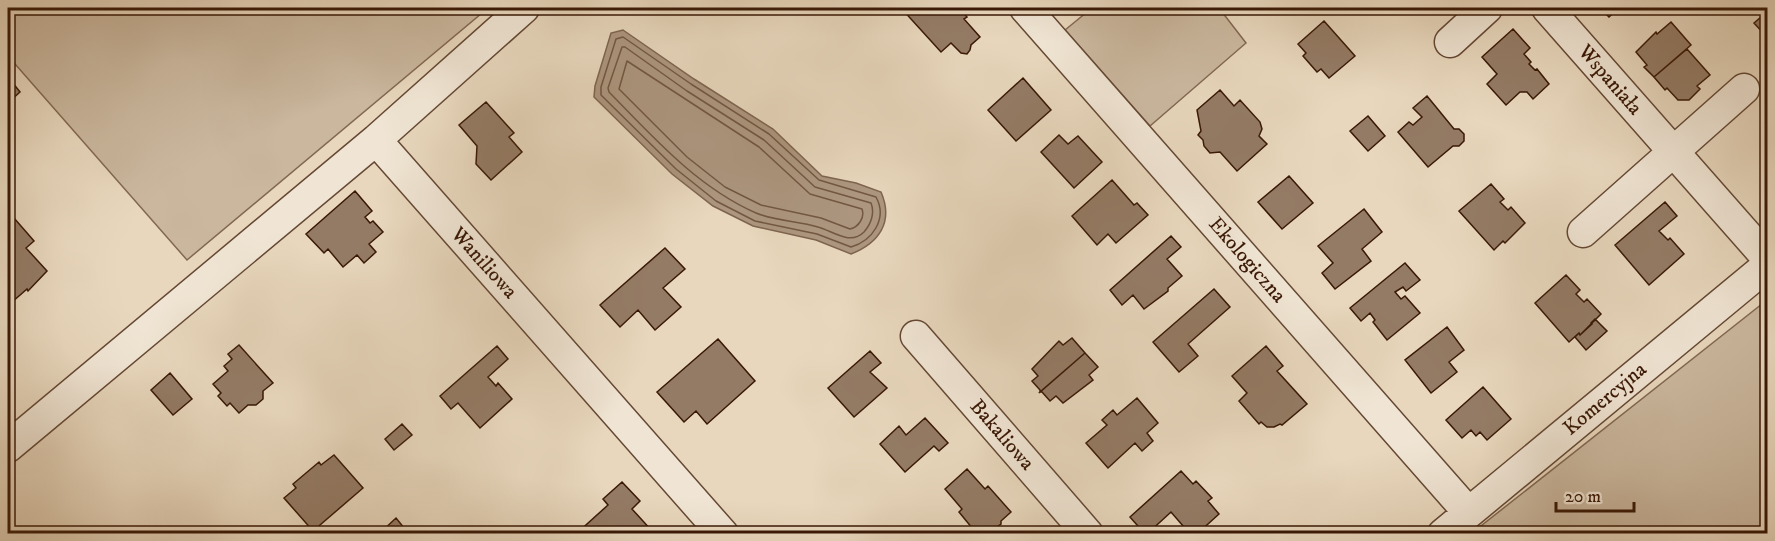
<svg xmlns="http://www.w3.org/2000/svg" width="1775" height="541" font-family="'IM FELL DW Pica',serif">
<rect width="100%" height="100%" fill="#e8d7bd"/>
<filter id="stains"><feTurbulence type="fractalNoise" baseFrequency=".00333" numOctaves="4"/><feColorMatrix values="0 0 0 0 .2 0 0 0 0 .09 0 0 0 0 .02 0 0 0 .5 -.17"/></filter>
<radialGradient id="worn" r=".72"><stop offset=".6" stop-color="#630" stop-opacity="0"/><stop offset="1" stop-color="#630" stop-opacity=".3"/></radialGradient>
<!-- green -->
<path fill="#cab79e" stroke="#826852" stroke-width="1.5" d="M8 8H488L187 260 8 56Z
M1092 8H1219L1246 43 1150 126 1065 30Z
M1767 300V533H1472Z"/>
<!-- water -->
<path fill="#ac967f" stroke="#7e644f" stroke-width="1.5" d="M623 30 694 79 773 129 822 176 856 183 881 192C894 222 879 243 851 254L816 240 753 226 713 206 672 174 594 97 595 86 611 33Z"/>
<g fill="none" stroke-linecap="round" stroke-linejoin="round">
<!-- shore -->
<path stroke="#725742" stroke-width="1.5" d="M623 37 691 84 769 134 819 180 876 197C888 219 872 241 851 247L817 234 755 221 716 201 676 169 601 95V87L616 39Z
M622 47H625L687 91 764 140 815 187 871 203C875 213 871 224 864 232 850 246 833 231 818 227 798 221 775 221 756 213 697 187 653 137 609 92L608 88Z
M627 61 759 147 810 194 862 209C865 217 859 227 850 229L821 218 761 205 725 187 687 157 619 89Z"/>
</g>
<!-- building -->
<path fill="#947b65" stroke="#391806" stroke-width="1.5" d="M901 8H954L957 11 960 8 967 17 964 19 980 37 971 45 970 50 967 54 961 53 951 43 941 52Z
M1600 8H1625L1621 11 1619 8 1609 17Z
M1768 11V38L1754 23Z
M1324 21 1355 56 1329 78 1321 69 1317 72 1303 56 1306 53 1298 44Z
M1671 22 1691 45 1654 77 1644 67 1647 65 1636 52 1656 32 1657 34Z
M1513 29 1530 48 1524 54 1531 62 1529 64 1535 70 1537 69 1549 84 1533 99 1527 92H1520L1506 105 1487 84 1497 74 1482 57Z
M1687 49 1710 75 1697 86 1700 89 1689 100H1678L1667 88 1665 90 1654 77Z
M8 77 20 92 8 103Z
M1023 78 1051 110 1016 141 988 110Z
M1220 90 1234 106 1240 100 1260 122 1262 129 1259 136 1267 144 1237 171 1220 152 1210 153 1204 146 1203 140 1198 135 1201 131 1197 110Z
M1427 96 1454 129H1459L1464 134V141L1459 146H1453L1428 167 1398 132 1409 122 1413 125 1422 117 1413 108Z
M486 102 514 133 509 137 522 152 491 180 476 164 477 146 459 125Z
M1368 116 1385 136 1368 151 1350 131Z
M1059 135 1068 144 1078 136 1102 162 1074 188 1041 152Z
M1289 176 1313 203 1282 229 1258 202Z
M1112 180 1134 205 1137 203 1148 215 1116 243 1108 234 1097 245 1072 216Z
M1491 184 1504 199 1500 202 1508 210 1511 207 1525 223 1505 243 1503 241 1494 250 1459 211Z
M355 191 372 211 365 217 370 223 373 221 383 232 369 244 376 252 364 263 357 255 343 267 328 249 324 253 306 234Z
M1665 202 1677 216 1659 231 1668 240 1670 238 1684 254 1649 285 1615 245Z
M1364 209 1382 232 1362 249 1371 261 1335 289 1322 273 1333 263 1318 246Z
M14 218 34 241 26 248 47 271 28 291 27 289 11 303 8 299V224Z
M1171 236 1181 247 1167 259 1182 276 1168 288V291L1144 309 1133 295 1122 305 1110 290Z
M665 248 685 269 663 288 681 307 655 330 638 310 620 327 600 305Z
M1405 263 1420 280 1406 291 1403 287 1395 292 1401 299 1405 296 1420 313 1387 340 1373 322 1375 320 1370 313 1361 321 1350 308Z
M1566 275 1580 290 1576 294 1584 302 1587 299 1601 314 1580 335 1579 333 1569 342 1535 303Z
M1214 289 1230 307 1188 344 1198 356 1179 372 1153 342Z
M1595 319 1607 331 1586 350 1575 337 1579 333 1580 335 1592 324 1591 323Z
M1447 327 1464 350 1449 362 1457 372 1431 393 1405 360Z
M1072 338 1085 353 1040 392V390L1032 381 1038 376 1032 369 1059 341 1063 345Z
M718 339 755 381 707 424 696 411 684 422 657 392Z
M239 345 273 383 263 391V399L256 405H248L239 413 230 403 227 406 218 396 221 393 213 384 228 371 224 366 232 359 228 354Z
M497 346 508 359 488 377 496 386 498 383 512 399 480 428 458 403 451 409 440 396Z
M1266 346 1283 366 1277 371 1307 404 1282 425 1280 424 1274 427H1267L1261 422 1259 424 1239 401 1247 393 1232 376Z
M870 351 881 363 870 372 887 388 854 417 828 388Z
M1085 353 1098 367 1089 375 1093 380 1063 403 1056 396 1050 401 1042 392H1040Z
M170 373 192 399 173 415 151 390Z
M1483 387 1511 419 1487 440 1480 432 1476 436 1471 430 1462 438 1446 420Z
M1137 398 1158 423 1147 433 1153 441 1142 451 1135 443 1108 468 1086 443 1107 425 1102 420 1113 410 1117 415Z
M925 418 948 443 939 451 934 446 905 472 880 444 899 426 906 435Z
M402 424 412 435 394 450 385 439Z
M334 455 363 488 313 531 284 498 296 488 293 484 319 462 321 465Z
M967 469 985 489 988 486 1011 512 1001 521V524L987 534H977L959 512 962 509 945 489Z
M1181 471 1193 484 1196 481 1212 498 1208 501 1219 514 1197 534H1190L1171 512 1147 534H1145L1130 517Z
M622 482 640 501 632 509 653 532 576 534 608 505 603 499Z
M396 518 409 534H379Z"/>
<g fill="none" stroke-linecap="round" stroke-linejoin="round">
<defs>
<path id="minor" d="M1025 8 1468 512
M1547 8 1768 259
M1450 42 1487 8
M376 140 723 534
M1583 232 1744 89
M916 336 1088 534
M8 447 376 140 524 8
M1443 534 1768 265"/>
</defs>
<!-- minor casing -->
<use href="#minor" stroke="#654834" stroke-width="33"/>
<!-- minor -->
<use href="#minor" stroke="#f0e5d4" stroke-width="30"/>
</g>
<g text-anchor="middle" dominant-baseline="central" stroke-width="4.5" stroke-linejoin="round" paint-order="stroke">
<!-- street labels -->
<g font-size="21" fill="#391806" stroke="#f0e5d4">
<text transform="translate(1610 80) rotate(49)">Wspaniała</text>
<text transform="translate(1247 260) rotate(49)">Ekologiczna</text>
<text transform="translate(484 263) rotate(48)">Waniliowa</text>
<text transform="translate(1605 399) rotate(-40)">Komercyjna</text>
<text transform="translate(1002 435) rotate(49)">Bakaliowa</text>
</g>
</g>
<!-- margin -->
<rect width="1775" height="541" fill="none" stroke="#e8d7bd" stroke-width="30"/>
<rect x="9" y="9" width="1757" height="523" fill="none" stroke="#391806" stroke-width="3"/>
<rect x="15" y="15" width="1745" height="511" fill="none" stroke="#391806" stroke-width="1.5"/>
<!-- scale -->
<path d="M1556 502v9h78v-9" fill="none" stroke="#391806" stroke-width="3"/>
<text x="1565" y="502" font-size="18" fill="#391806" stroke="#f0e5d4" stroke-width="4.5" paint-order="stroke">20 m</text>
<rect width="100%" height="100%" filter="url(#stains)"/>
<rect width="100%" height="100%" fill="url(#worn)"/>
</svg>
